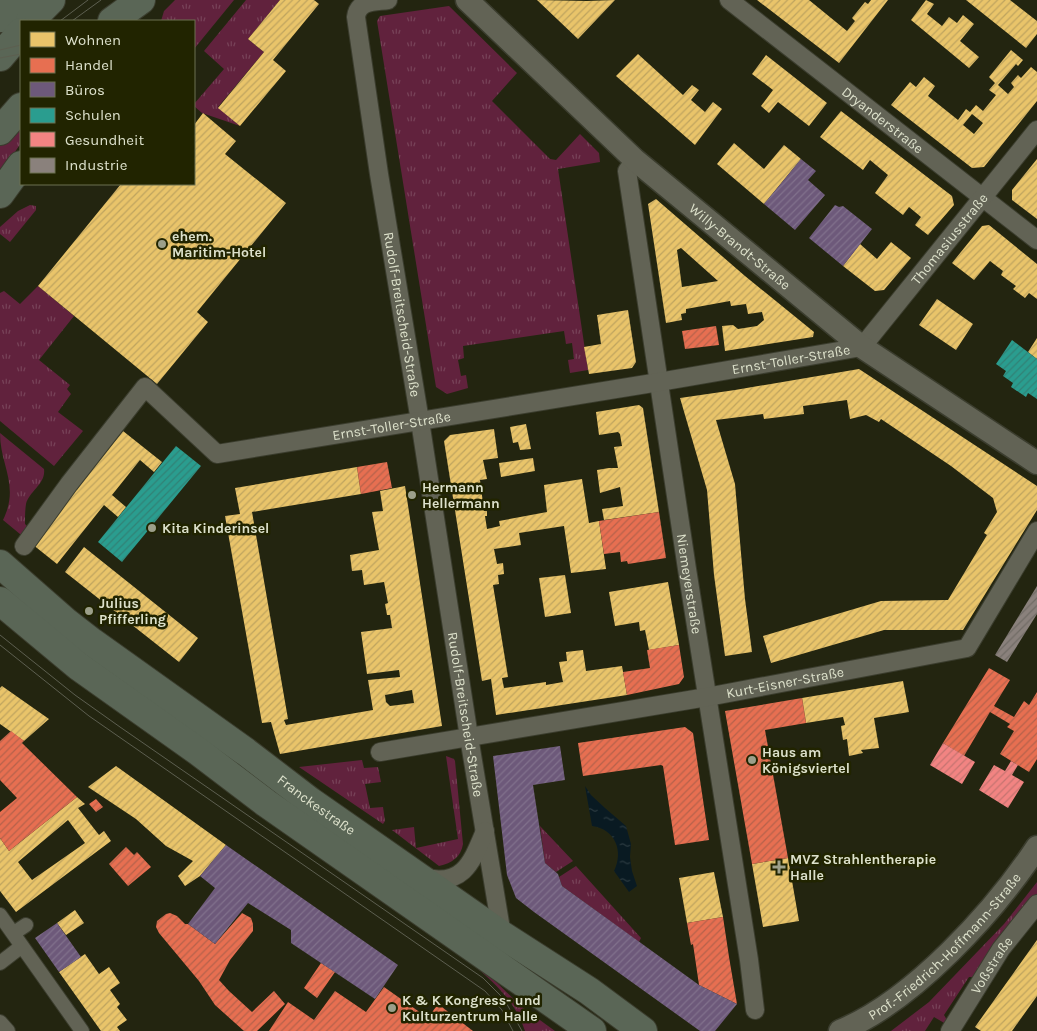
<svg xmlns="http://www.w3.org/2000/svg" width="1037" height="1031" font-family="Karla,sans-serif">
<defs>
<pattern id="grass-tufts" width="24" height="20" patternUnits="userSpaceOnUse" patternTransform="scale(1.25)"><rect width="24" height="20" fill="#61223d"/><path d="M3 7l-1-3M5 7V3M7 7l1-3M15 17l-1-3M17 17v-4M19 17l1-3" fill="none" stroke="#774258"/></pattern>
<pattern id="water-ripples" width="26" height="14" patternUnits="userSpaceOnUse" patternTransform="scale(1.25)"><rect width="26" height="14" fill="#091a22"/><path d="M2 4q2-2 4 0t4 0M15 11q2-2 4 0t4 0" fill="none" stroke="#2c3b41"/></pattern>
<pattern id="homes-hatch" width="6" height="6" patternUnits="userSpaceOnUse" patternTransform="scale(1.25)"><rect width="6" height="6" fill="#e9c46a"/><path d="M-1 1l2-2M0 6l6-6M5 7l2-2" fill="none" stroke="#bfa45f"/></pattern>
<pattern id="shops-hatch" width="6" height="6" patternUnits="userSpaceOnUse" patternTransform="scale(1.25)"><rect width="6" height="6" fill="#e76f51"/><path d="M-1 1l2-2M0 6l6-6M5 7l2-2" fill="none" stroke="#b6624b"/></pattern>
<pattern id="offices-hatch" width="6" height="6" patternUnits="userSpaceOnUse" patternTransform="scale(1.25)"><rect width="6" height="6" fill="#6d597a"/><path d="M-1 1l2-2M0 6l6-6M5 7l2-2" fill="none" stroke="#81718c"/></pattern>
<pattern id="schools-hatch" width="6" height="6" patternUnits="userSpaceOnUse" patternTransform="scale(1.25)"><rect width="6" height="6" fill="#2a9d8f"/><path d="M-1 1l2-2M0 6l6-6M5 7l2-2" fill="none" stroke="#318276"/></pattern>
<pattern id="health-hatch" width="6" height="6" patternUnits="userSpaceOnUse" patternTransform="scale(1.25)"><rect width="6" height="6" fill="#f28482"/><path d="M-1 1l2-2M0 6l6-6M5 7l2-2" fill="none" stroke="#c67471"/></pattern>
<pattern id="industry-hatch" width="6" height="6" patternUnits="userSpaceOnUse" patternTransform="scale(1.25)"><rect width="6" height="6" fill="#8a817c"/><path d="M-1 1l2-2M0 6l6-6M5 7l2-2" fill="none" stroke="#716c66"/></pattern>
</defs>
<rect width="100%" height="100%" fill="#232510"/>
<!-- grass -->
<path fill="url(#grass-tufts)" d="M175 0H234L194 49V21H161L164 11Z
M246 0H280L248 39 264 52 218 107 240 126 202 113 194 106V104L224 69 204 51Z
M449 6 517 73 492 101 550 159 556 160 580 134 599 153 600 162 558 169 588 370 570 373 568 360 574 359 572 343 566 344 564 331 463 346 464 358 458 360 461 376 466 375 468 388 447 394 436 387 377 21 380 16Z
M17 126 21 129V143L0 174V146Z
M30 205 36 206V210L10 242 0 234V227L18 211Z
M38 286 74 316 39 360 70 385 67 389 71 394 58 412 83 431 54 466 0 421V293L4 291 20 304Z
M0 433 44 469C46 484 29 491 26 504 25 510 25 518 25 524L32 531 26 539 3 520C20 485 0 466 0 433Z
M446 756 454 759 455 761 463 844C461 857 452 863 439 866L392 830 414 827 416 848 458 839Z
M362 760 364 768 378 767 381 782 365 784 370 808 383 807 385 821 383 824 299 767Z
M540 826 573 861 556 872 545 863Z
M576 866 641 938 639 942 562 886 559 877Z
M1037 882V895L977 977H969L944 1015 947 1020 946 1024 934 1017 925 1031H891L929 1002 1004 924Z
M471 963 493 979 522 1007 555 1031H525C515 1001 495 983 471 963Z"/>
<!-- water -->
<path fill="url(#water-ripples)" d="M585 786 591 795 605 808 626 826 631 844 630 857 632 871 637 886 629 892 614 871C624 851 615 829 592 826Z"/>
<!-- homes -->
<path fill="url(#homes-hatch)" fill-rule="evenodd" d="M280 0H314L319 4 273 60 286 71 240 126 218 108 264 52 248 39Z
M537 0 587 1 615 0 578 39Z
M757 0H809L847 31 855 21 852 18 865 2 868 4 871 0H888L839 63Z
M926 0 934 4 927 14 942 26 949 17 957 23 963 15 974 24 960 41 979 57 969 68 911 20Z
M966 0H1010L1037 21V34L1026 48Z
M1011 50 1023 60 1018 66 1016 64 998 85 1008 94 1014 87 1011 83 1018 75 1021 78 1031 67 1037 72V101L984 167 972 168 891 105 910 82 916 87 924 77 935 86 928 96 958 120 966 109 970 112 976 105 983 111 996 95 989 90 995 83 989 77ZM972 114 983 123 974 134 963 125Z
M638 54 683 95 692 85 699 90 691 100 705 112 713 102 722 109 695 145 616 76Z
M766 55 827 103 809 126 778 102 769 113 761 106 773 90 752 74Z
M841 111 952 196 954 205 928 235 915 225 921 217 909 207 903 215 875 193 888 175 870 160 863 170 820 137Z
M203 113 236 141 225 154 286 203 197 312 208 322 157 384 38 286 121 184H194V125Z
M734 143 764 169 784 145 801 159 764 204 717 164Z
M1037 159V219L1012 200V190Z
M656 199 745 276 814 332 813 337 725 351 722 326 733 325 738 329 757 326 764 320 762 312 748 314 746 304 731 306 730 301 686 309V313L681 314 682 320 666 323 648 204ZM681 248 718 281 682 287 677 250Z
M989 225 1037 264V299L1029 293 1025 298 1013 289 1016 286 1001 275 1003 271 990 261 974 280 952 263 982 226Z
M891 242 911 258 884 290 875 291 843 266 860 244 877 259Z
M937 299 973 324 956 350 919 325Z
M628 310 636 362 632 368 589 374 584 347 601 344 597 315Z
M1037 338V359L1028 352Z
M859 369 1037 486V510L963 630H884L771 663 763 636 881 601 948 600 987 535 984 533 997 512 993 498 951 466 881 419 879 422 866 415 850 419 847 400 803 406 804 414 764 419 763 414 716 420 735 484 745 599 752 652 725 656 714 575 707 490 680 398 735 390Z
M639 405 643 408 659 512 604 520 602 509 623 506 620 487 600 493 597 470 609 468H618L614 447 622 446 620 434 618 432 599 435 596 412Z
M526 424 531 449 520 450 518 442 513 443 510 427Z
M494 429 498 458 483 460 487 479 480 480 484 511H487V516H485L487 529 500 526 499 521 547 512 544 485 582 479 589 523 599 521 606 569 571 573 564 526 519 533 521 545 494 549 497 564 503 563 504 574 498 575 499 584 493 585 508 677 502 678 504 688 546 682V685L563 682 559 662 567 661 566 652 583 650 586 671 622 666 627 695 496 715 491 679 482 681 444 441 450 435Z
M123 431 162 462 154 472 140 460 112 495 126 507 118 517 104 505 57 564 32 544Z
M533 458 535 471 501 477 499 463Z
M357 467 361 494 252 512 288 719 284 720 286 725 373 710 368 680 400 677 399 670 367 674 361 632 392 628 390 615H387L385 604 388 603 384 582 364 585 362 570 352 571 350 555 379 550 372 512 383 511 380 491 405 486 442 726 280 754 271 722 262 723 225 516 240 514 235 488ZM412 690 414 703 390 706 386 702 385 695Z
M84 547 198 638 179 662 65 572Z
M565 575 571 613 545 617 539 578Z
M668 582 679 645 649 650 645 630 640 631 639 622 615 626 609 592Z
M903 681 909 712 874 718 879 748 861 750 863 753 849 756 847 739 843 740 841 726 845 725 843 717 806 723 802 698Z
M2 686 49 719 24 741 0 724V688Z
M116 766 226 845 200 876 185 886 178 876 193 861 166 846 136 819 88 787Z
M77 797 85 804 78 808 99 835 104 831 111 841 16 912 0 891V838L9 851ZM68 820 85 843 32 880 18 862Z
M788 858 799 921 763 927 752 864Z
M714 872 723 917 687 923 679 878Z
M75 910 84 923 66 935 57 923Z
M1037 940V996L1012 1031H981L975 1027Z
M85 954 99 974 109 967 120 983 110 990 120 1004 117 1007 127 1020 117 1027 120 1031H101L59 972Z"/>
<!-- shops -->
<path fill="url(#shops-hatch)" d="M716 326 719 345 685 349 682 331Z
M387 462 392 488 361 494 357 467Z
M659 512 666 558 628 564 627 561 621 562 620 552 604 554 599 521Z
M679 645 684 677 679 684 627 695 623 672 650 668 647 650Z
M989 668 1010 680 994 706 1014 717 1024 701 1029 705 1037 692V759L1029 772 1000 754 1014 731 1007 727 1010 724 990 712 964 756 943 743Z
M802 698 806 723 765 730 788 858 752 864 725 711Z
M685 727 693 733 709 840 675 845 663 766 661 765 583 776 578 743Z
M11 731 24 741 22 743 77 797 9 851 0 838V812L17 798 0 780V741Z
M96 799 103 807 96 812 89 804Z
M126 847 134 855 137 852 151 867 128 886 109 864Z
M170 913 177 916 185 924H188L215 944 242 913 251 918 253 924V931L230 960 219 980 229 991 252 1012 274 991 285 1004 257 1031H244L215 1005 199 981 159 933 156 927 157 921 166 914Z
M723 917 729 957 737 1004 699 985 693 944 691 945 687 923Z
M321 963 335 972 317 998 304 988Z
M384 987 428 1018 438 1004 473 1031H269L288 1002 314 1020 335 991 366 1012Z"/>
<!-- offices -->
<path fill="url(#offices-hatch)" d="M801 159 816 171 808 180 825 195 795 230 764 204Z
M835 205 839 207 843 206 872 229 843 266 809 238Z
M560 746 565 780 533 785 545 863 558 874 562 886 699 985 737 1004 715 1031H700L534 912 516 898 507 875 493 756Z
M226 845 398 965 375 999 291 943V930L248 903 215 944 188 924 215 888 200 876Z
M57 923 81 957 59 972 35 938Z"/>
<!-- schools -->
<path fill="url(#schools-hatch)" d="M1012 340 1037 359V399L1028 393 1026 397 1011 387 1013 383 1003 376 1006 371 996 364Z
M176 446 201 466 122 562 98 542Z"/>
<!-- health -->
<path fill="url(#health-hatch)" d="M943 743 975 762 962 784 930 765Z
M1011 761 1018 765 1012 775 1024 782 1008 808 979 790 994 765 1005 771Z"/>
<!-- industry -->
<path fill="url(#industry-hatch)" d="M1037 586V614L1007 662 995 655Z"/>
<g fill="none" stroke-linecap="round" stroke-linejoin="round">
<defs>
<path id="pedestrian" d="M0 915 82 1031
M14 933 26 925
M0 963 22 946
M0 1022 8 1031"/>
<g id="minor">
<path id="s1" d="M388 0C375 2 358 0 356 17L379 174 420 421 469 737 502 935"/>
<path id="s2" d="M729 0 1037 240"/>
<path id="s3" d="M635 160 627 171 687 569 749 960 755 1010"/>
<path id="s4" d="M24 546 69 484 145 387 217 454 659 382 862 347 1037 130"/>
<path id="s5" d="M380 752 707 697 967 648 1037 531"/>
<path d="M422 877C463 888 472 862 485 831"/>
<path id="s6" d="M950 1031 1001 949 1037 904"/>
</g>
<g id="tertiary">
<path id="s7" d="M467 0 635 160 862 347 1037 463"/>
<path id="s8" d="M840 1031C913 1001 994 912 1037 847"/>
</g>
<g id="primary">
<path d="M0 18 21 0"/>
<path d="M30 21 51 0"/>
<path d="M112 21 141 0"/>
<path d="M0 57 21 32"/>
<path d="M0 131 21 107"/>
<path d="M0 194 21 165"/>
<path id="s9" d="M0 564 65 621 92 642 246 752 310 801 502 935 589 991 643 1031"/>
<path d="M0 601 78 666 199 752 266 803 592 1031"/>
</g>
</defs>
<!-- pedestrian casing -->
<use href="#pedestrian" stroke="#3b3d2e" stroke-width="16"/>
<!-- minor casing -->
<use href="#minor" stroke="#3b3d2e" stroke-width="20"/>
<!-- tertiary casing -->
<use href="#tertiary" stroke="#3b3d2e" stroke-width="25"/>
<!-- primary casing -->
<use href="#primary" stroke="#3b3d2e" stroke-width="30"/>
<!-- pedestrian -->
<use href="#pedestrian" stroke="#626355" stroke-width="14"/>
<!-- minor -->
<use href="#minor" stroke="#626355" stroke-width="18"/>
<!-- tertiary -->
<use href="#tertiary" stroke="#626355" stroke-width="22"/>
<!-- primary -->
<use href="#primary" stroke="#5a6656" stroke-width="28"/>
<!-- tram -->
<path stroke="#5d5f50" stroke-width="1" d="M60 21 88 0
M72 21 101 0
M0 50 21 45
M0 58 21 54
M0 635 75 695 120 727 483 978 504 999 522 1031
M0 645 89 716 485 991 502 1010 513 1031"/>
</g>
<!-- markers -->
<g fill="#9c9f8a" stroke="#212400" stroke-width="2">
<circle cx="162" cy="244" r="5"/>
<circle cx="412" cy="495" r="5"/>
<circle cx="152" cy="528" r="5"/>
<circle cx="89" cy="611" r="5"/>
<circle cx="752" cy="760" r="5"/>
<path d="M776.5 859.5h5v5h5v5h-5v5h-5v-5h-5v-5h5z"/>
<circle cx="392" cy="1008" r="5"/>
</g>
<g text-anchor="middle" dominant-baseline="central" stroke-width="5" stroke-linejoin="round" paint-order="stroke">
<!-- street labels -->
<g font-size="14" fill="#dde1cb" stroke="#212400">
<text stroke="none"><textPath href="#s2" startOffset="195">Dryanderstraße</textPath></text>
<text stroke="none"><textPath href="#s4" startOffset="1091">Thomasiusstraße</textPath></text>
<text stroke="none"><textPath href="#s7" startOffset="368">Willy-Brandt-Straße</textPath></text>
<text stroke="none"><textPath href="#s1" startOffset="341">Rudolf-Breitscheid-Straße</textPath></text>
<text stroke="none"><textPath href="#s4" startOffset="880">Ernst-Toller-Straße</textPath></text>
<text stroke="none"><textPath href="#s4" startOffset="475">Ernst-Toller-Straße</textPath></text>
<text stroke="none"><textPath href="#s3" startOffset="431">Niemeyerstraße</textPath></text>
<text stroke="none"><textPath href="#s5" startOffset="411">Kurt-Eisner-Straße</textPath></text>
<text stroke="none"><textPath href="#s1" startOffset="746">Rudolf-Breitscheid-Straße</textPath></text>
<text stroke="none"><textPath href="#s9" startOffset="398">Franckestraße</textPath></text>
<text stroke="none"><textPath href="#s8" startOffset="136">Prof.-Friedrich-Hoffmann-Straße</textPath></text>
<text stroke="none"><textPath href="#s6" startOffset="78">Voßstraße</textPath></text>
</g>
<!-- poi labels -->
<g font-size="14" font-weight="bold" fill="#dde1cb" stroke="#212400" text-anchor="start">
<text x="172" y="236">ehem.<tspan x="172" dy="16">Maritim-Hotel</tspan></text>
<text x="422" y="487">Hermann<tspan x="422" dy="16">Hellermann</tspan></text>
<text x="162" y="528">Kita Kinderinsel</text>
<text x="99" y="603">Julius<tspan x="99" dy="16">Pfifferling</tspan></text>
<text x="762" y="752">Haus am<tspan x="762" dy="16">Königsviertel</tspan></text>
<text x="790" y="859">MVZ Strahlentherapie<tspan x="790" dy="16">Halle</tspan></text>
<text x="402" y="1000">K &amp; K Kongress- und<tspan x="402" dy="16">Kulturzentrum Halle</tspan></text>
</g>
</g>
<!-- legend -->
<rect x="20" y="20" width="175" height="165" fill="#212400" stroke="#6c7051"/>
<rect x="30" y="32" width="25" height="15" fill="#e9c46a" stroke="#6c7051"/>
<text x="65" y="45" font-size="15" fill="#dde1cb">Wohnen</text>
<rect x="30" y="58" width="25" height="15" fill="#e76f51" stroke="#6c7051"/>
<text x="65" y="70" font-size="15" fill="#dde1cb">Handel</text>
<rect x="30" y="82" width="25" height="15" fill="#6d597a" stroke="#6c7051"/>
<text x="65" y="95" font-size="15" fill="#dde1cb">Büros</text>
<rect x="30" y="108" width="25" height="15" fill="#2a9d8f" stroke="#6c7051"/>
<text x="65" y="120" font-size="15" fill="#dde1cb">Schulen</text>
<rect x="30" y="132" width="25" height="15" fill="#f28482" stroke="#6c7051"/>
<text x="65" y="145" font-size="15" fill="#dde1cb">Gesundheit</text>
<rect x="30" y="158" width="25" height="15" fill="#8a817c" stroke="#6c7051"/>
<text x="65" y="170" font-size="15" fill="#dde1cb">Industrie</text>
</svg>
